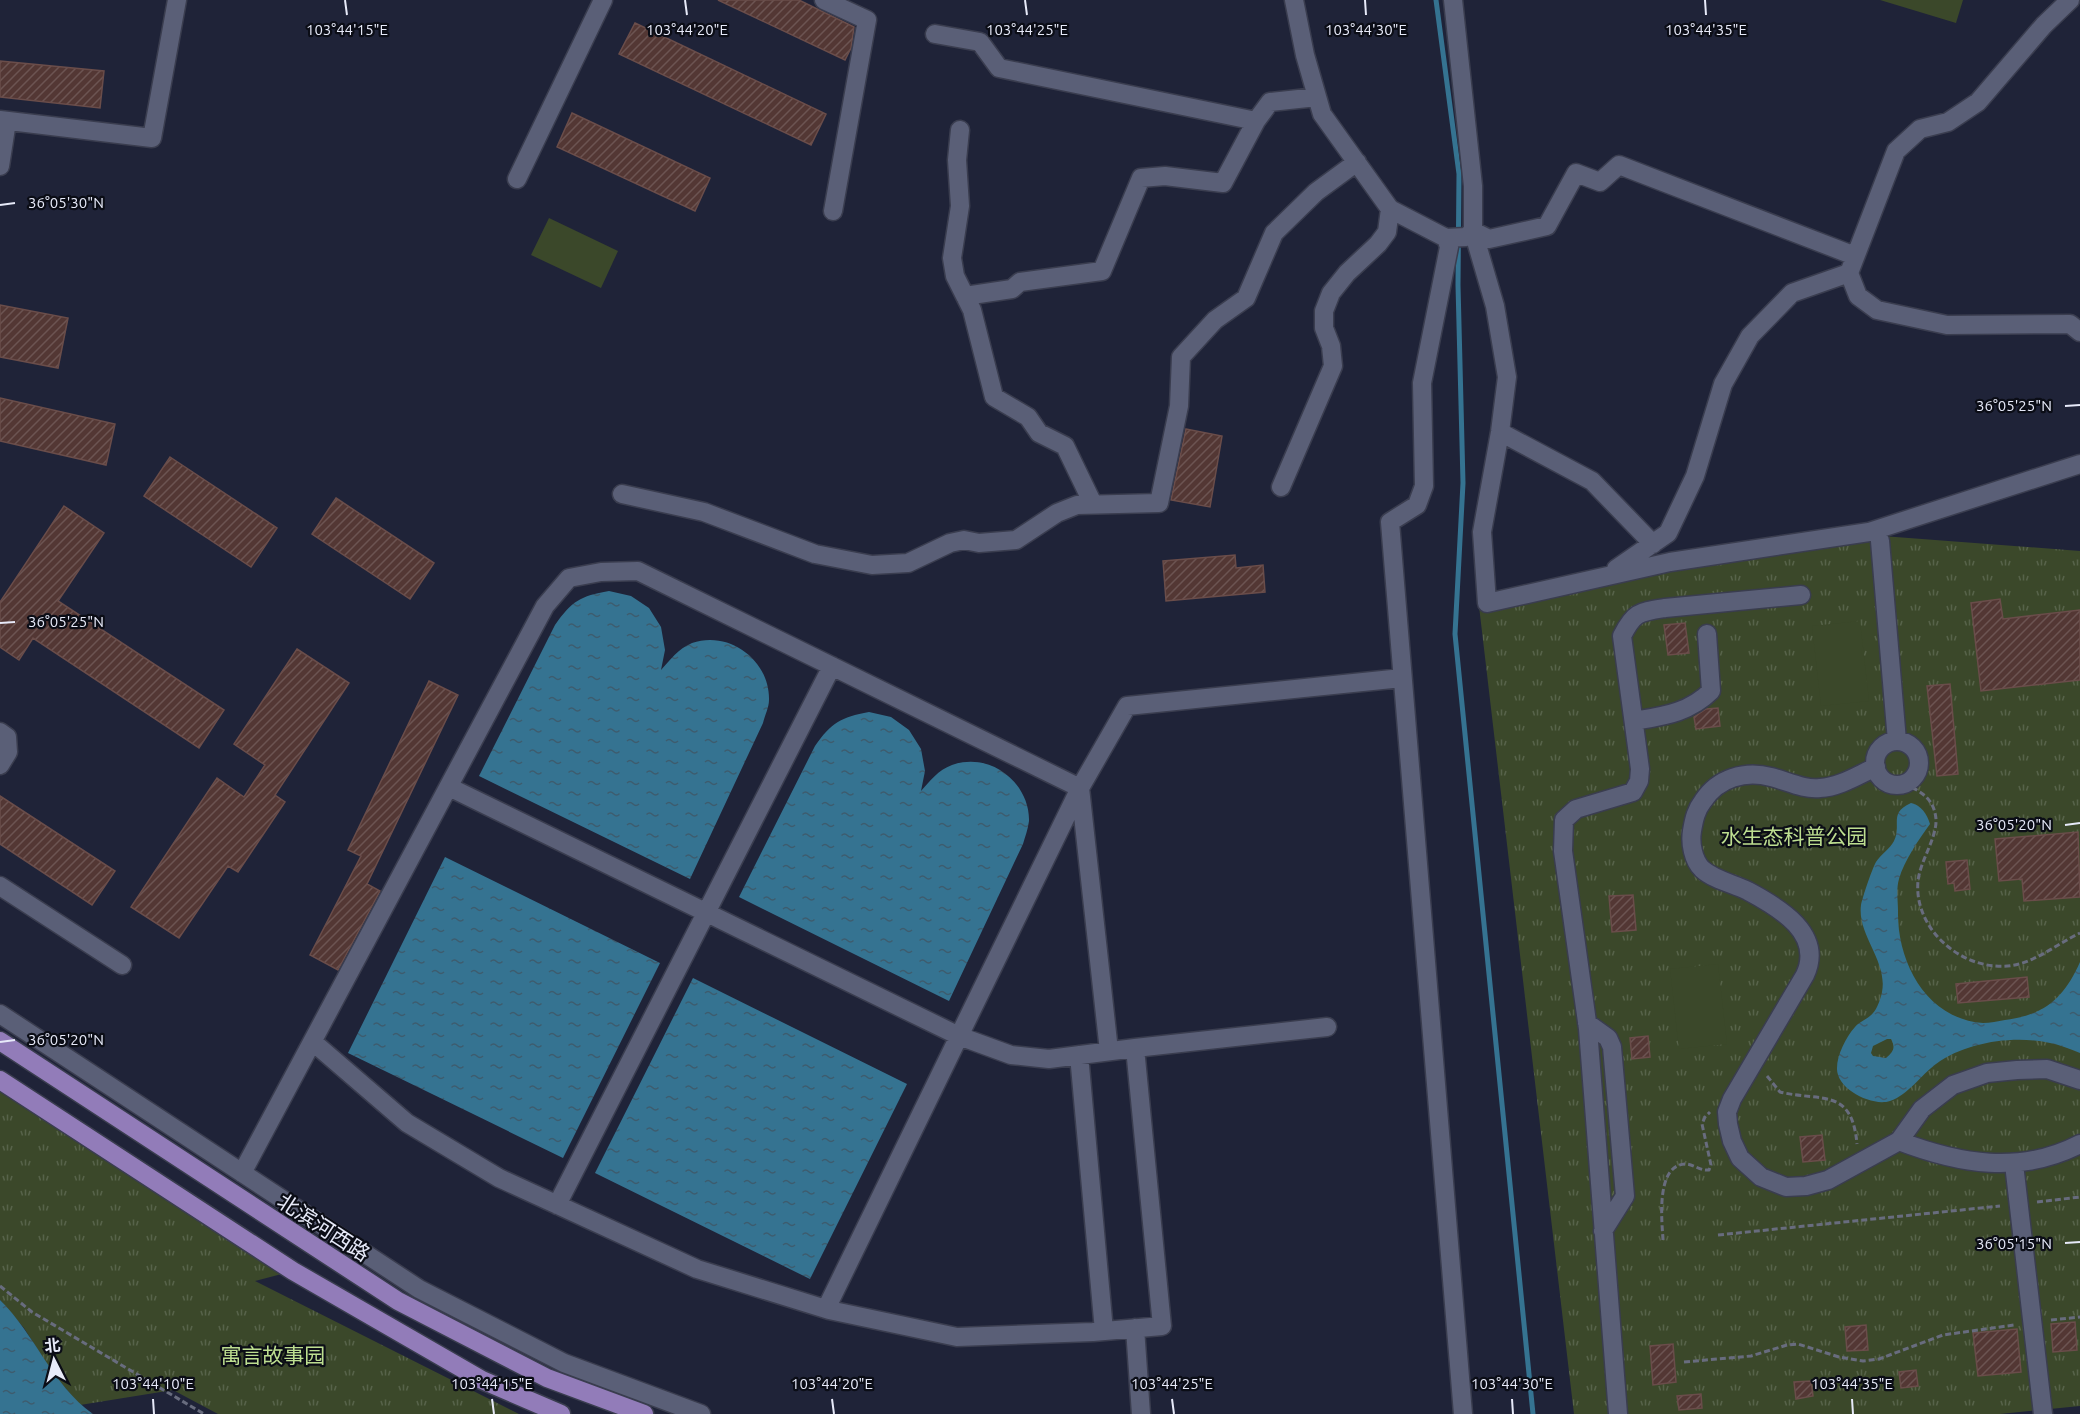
<svg xmlns="http://www.w3.org/2000/svg" width="2080" height="1414" font-family="Ubuntu,'Noto Sans SC',sans-serif">
<defs>
<pattern id="grass-tufts" width="24" height="20" patternUnits="userSpaceOnUse" patternTransform="scale(1.5)"><rect width="24" height="20" fill="#3b482a"/><path d="M3 7l-1-3M5 7V3M7 7l1-3M15 17l-1-3M17 17v-4M19 17l1-3" fill="none" stroke="#57634a"/></pattern>
<pattern id="water-ripples" width="26" height="14" patternUnits="userSpaceOnUse" patternTransform="scale(1.5)"><rect width="26" height="14" fill="#357391"/><path d="M2 4q2-2 4 0t4 0M15 11q2-2 4 0t4 0" fill="none" stroke="#3d5c6e"/></pattern>
<pattern id="building-hatch" width="6" height="6" patternUnits="userSpaceOnUse" patternTransform="scale(1.5)"><rect width="6" height="6" fill="#533734"/><path d="M-1 1l2-2M0 6l6-6M5 7l2-2" fill="none" stroke="#6c5452"/></pattern>
</defs>
<rect width="100%" height="100%" fill="#1f2338"/>
<!-- grass -->
<path fill="url(#grass-tufts)" d="M1869 535 2080 551V1406L2000 1414H1574L1479 606 1671 565Z
M0 1080 293 1271 255 1281 519 1414H218L173 1390 80 1405 54 1375 24 1328 0 1300Z"/>
<!-- pitch -->
<path fill="#3b482a" d="M1880 0H1963L1956 23Z
M549 218 618 251 601 288 531 255Z
M1860 621 1869 701 1821 706 1812 626Z
M1718 964 1727 1044 1679 1049 1670 969Z"/>
<!-- water -->
<path fill="url(#water-ripples)" fill-rule="evenodd" d="M609 591 631 596 649 608 661 627 665 650 661 670C670 660 678 649 692 643 730 630 770 661 769 700 769 707 765 715 763 723L690 879 479 776 555 625C572 601 580 596 609 591Z
M869 712 891 717 909 730 921 749 925 771 921 791C930 781 938 770 952 765 990 751 1030 783 1029 821 1028 829 1025 837 1023 844L949 1001 739 897 815 746C831 723 841 717 869 712Z
M1911 803C1921 805 1927 814 1930 824 1919 839 1904 861 1899 879 1896 889 1898 901 1898 911 1897 962 1926 1019 1983 1023 1990 1023 1998 1021 2005 1020 2045 1015 2064 998 2080 962V1053C2070 1049 2060 1045 2050 1043 2014 1035 1966 1042 1936 1064 1921 1075 1908 1095 1890 1101 1872 1107 1836 1089 1837 1068 1837 1055 1846 1037 1855 1027 1860 1021 1868 1019 1873 1013 1877 1009 1881 998 1882 992 1888 961 1857 935 1861 905 1863 896 1872 869 1876 862 1881 854 1890 849 1894 841 1902 825 1888 813 1911 803ZM1887 1039H1891C1896 1048 1893 1052 1886 1058L1873 1056 1871 1053 1873 1046Z
M445 857 660 963 563 1158 348 1053Z
M693 978 907 1084 810 1279 595 1173Z
M0 1300C35 1334 52 1385 93 1414H0Z"/>
<g fill="none" stroke-linecap="round" stroke-linejoin="round">
<!-- stream -->
<path stroke="#357391" stroke-width="5" d="M1436 0 1459 174 1458 285 1463 483 1455 634 1533 1414"/>
</g>
<!-- building -->
<path fill="url(#building-hatch)" stroke="#6a4d4a" stroke-width="1.5" d="M718 0H799L854 27 851 48 845 60Z
M635 23 826 114 811 145 619 54Z
M0 61 104 71 100 108 0 97Z
M572 113 710 178 695 211 557 147Z
M0 305 68 318 58 368 0 357Z
M0 398 115 424 106 465 0 441Z
M1186 429 1222 436 1210 507 1171 500Z
M170 457 277 528 251 567 144 496Z
M336 498 434 563 410 599 312 534Z
M64 506 104 533 58 601 224 710 199 748 33 638 19 660 0 647V602Z
M1235 555 1236 568 1263 565 1265 592 1166 601 1163 561Z
M2000 599 2003 619 2080 610V680L1981 691 1971 603Z
M1685 623 1689 653 1668 655 1664 625Z
M297 649 349 683 275 795 285 802 238 872 228 866 179 938 131 907 217 778 244 797 265 765 234 744Z
M429 681 458 695 367 884 380 891 338 970 310 955 361 856 348 850Z
M1950 684 1958 774 1937 776 1927 686Z
M1718 708 1720 726 1696 729 1694 717 1706 709Z
M0 796 115 871 92 905 0 844Z
M2078 832 2080 897 2024 901 2022 879 1999 881 1995 839Z
M1967 860 1970 889 1955 891 1954 883 1948 884 1946 862Z
M1633 895 1636 930 1612 932 1609 896Z
M2027 977 2029 997 1958 1003 1956 984Z
M1648 1036 1650 1057 1632 1059 1630 1038Z
M1822 1135 1825 1160 1803 1162 1800 1137Z
M2075 1322 2077 1350 2053 1352 2051 1324Z
M1866 1325 1868 1350 1847 1351 1845 1327Z
M2017 1329 2021 1372 1978 1376 1973 1333Z
M1673 1344 1676 1382 1653 1385 1650 1346Z
M1916 1370 1918 1386 1901 1388 1899 1372Z
M1811 1381 1813 1396 1796 1399 1794 1382Z
M1701 1394 1702 1408 1679 1410 1677 1396Z"/>
<g fill="none" stroke-linecap="round" stroke-linejoin="round">
<defs>
<path id="minor" d="M824 0 867 20 833 211
M1294 0 1305 55 1322 114 1390 209 1446 238 1449 247 1422 383 1424 486 1417 505 1390 522 1463 1414
M935 34 980 42 999 68 1256 121 1270 102 1317 97
M0 120 152 138 177 0
M960 130 957 160 960 206 952 258 955 276 972 310 994 397 1028 417 1039 433 1065 446 1093 504
M0 166 7 121
M517 179 603 0
M1473 231 1495 306 1507 377 1500 432 1482 532 1487 603 1670 562 1869 532 2080 464
M1473 231 1489 239 1547 226 1576 173 1600 182 1619 165 1855 256
M1446 238 1466 237 1473 231V186L1453 0
M1849 273 1858 296 1877 310 1947 325 2070 324 2080 332
M965 296 1012 289 1020 282 1102 271 1141 178 1165 176 1223 183 1256 121
M1500 432 1592 481 1653 544
M1281 487 1333 366 1331 346 1324 328V311L1331 293 1347 273 1378 244 1387 232 1390 209
M622 494 704 512 815 554 872 565 908 563 950 543 964 540 979 543 1016 540 1057 513 1077 505 1159 503 1179 406 1181 357 1215 320 1246 298 1274 233 1316 192 1357 162
M1880 541 1897 741
M1616 569 1668 533 1695 476 1723 384 1750 336 1792 293 1849 273 1896 151 1920 129 1948 122 1978 102 2044 25 2070 0
M1634 721C1663 716 1689 713 1711 691L1707 634
M0 732 7 737 8 752 0 765
M1875 763a22 22 0 1 1 44 0a22 22 0 1 1-44 0Z
M1876 767C1858 775 1840 787 1820 788 1804 790 1787 781 1771 777 1745 770 1718 778 1703 801 1696 810 1694 819 1692 831 1690 843 1693 860 1702 869 1714 880 1734 884 1748 891 1780 908 1824 934 1805 975L1732 1099 1727 1112 1728 1124 1732 1141 1740 1158 1761 1177 1786 1187 1806 1186 1828 1180 1899 1141 1922 1109 1953 1085 1987 1073 2017 1070 2047 1069 2080 1080
M449 787 959 1036 1011 1055 1049 1059 1135 1048 1327 1027
M1080 788 1109 1051
M0 886 122 965
M0 1014 419 1289 564 1363 701 1414
M1587 1023 1608 1038 1612 1047 1625 1196 1603 1231
M313 1042 407 1123 499 1178 697 1269 829 1310 957 1337 1093 1332 1162 1326 1135 1048
M1079 1055 1104 1331
M1899 1141C1959 1164 2020 1175 2080 1144
M2014 1164 2043 1414
M242 1173 545 606 569 578 601 572 638 571 1080 788
M557 1205 832 666
M826 1309 1080 788 1127 706 1402 678
M1135 1328 1141 1414
M1618 1414 1588 1029 1563 851 1564 820 1576 809 1633 792 1639 781 1640 769 1622 636C1634 612 1639 612 1665 608L1801 595"/>
<path id="major" d="M0 1041 398 1301 547 1378 644 1414
M0 1080 293 1271 482 1380 561 1414"/>
</defs>
<!-- minor casing -->
<use href="#minor" stroke="#3a3d4f" stroke-width="21"/>
<!-- major casing -->
<use href="#major" stroke="#3a3d4f" stroke-width="21"/>
<!-- path -->
<path stroke="#686c7e" stroke-width="3" stroke-dasharray="6 3" stroke-linecap="butt" d="M1904 783C1921 792 1934 798 1936 819 1937 838 1920 861 1918 881 1913 933 1970 977 2019 964 2041 958 2059 943 2080 933
M1767 1076 1780 1092C1821 1102 1852 1087 1857 1144
M2037 1202 2080 1197
M1718 1235 2000 1206
M1663 1240C1662 1221 1655 1163 1687 1164 1695 1165 1700 1171 1709 1170L1711 1165 1702 1124 1705 1117 1710 1112
M0 1286 32 1312 204 1414
M2051 1320 2080 1317
M1684 1362 1751 1356 1787 1345 1798 1344 1839 1357 1863 1361 1879 1359 1943 1335 2014 1325"/>
<!-- minor -->
<use href="#minor" stroke="#5a5f77" stroke-width="18"/>
<!-- major -->
<use href="#major" stroke="#927cb9" stroke-width="18"/>
</g>
<!-- ticks -->
<path fill="none" stroke="#e7eaf9" stroke-width="2" d="M345 0 347 15M685 0 687 15M1025 0 1027 15M1365 0 1366 15M1705 0 1706 15M0 205 15 203M2065 406 2080 405M0 623 15 622M2065 825 2080 823M0 1042 15 1040M2065 1243 2080 1242M153 1399 154 1414M492 1399 494 1414M832 1399 834 1414M1172 1399 1174 1414M1512 1399 1513 1414M1852 1399 1853 1414"/>
<g text-anchor="middle" dominant-baseline="central" stroke-width="4.5" stroke-linejoin="round" paint-order="stroke">
<!-- park labels -->
<g font-size="21" fill="#bdde90" stroke="#0b0d16">
<text x="1794" y="836">水生态科普公园</text>
<text x="273" y="1355">寓言故事园</text>
</g>
<!-- street labels -->
<g font-size="21" fill="#e7eaf9" stroke="#0b0d16">
<text transform="translate(324 1227) rotate(33)">北滨河西路</text>
</g>
</g>
<g font-size="15" text-anchor="middle" fill="#e7eaf9" stroke="#0b0d16" stroke-width="4.5" stroke-linejoin="round" paint-order="stroke">
<text x="347" y="35">103°44'15"E</text>
<text x="687" y="35">103°44'20"E</text>
<text x="1027" y="35">103°44'25"E</text>
<text x="1366" y="35">103°44'30"E</text>
<text x="1706" y="35">103°44'35"E</text>
<text x="66" y="208">36°05'30"N</text>
<text x="2014" y="411">36°05'25"N</text>
<text x="66" y="627">36°05'25"N</text>
<text x="2014" y="830">36°05'20"N</text>
<text x="66" y="1045">36°05'20"N</text>
<text x="2014" y="1249">36°05'15"N</text>
<text x="153" y="1389">103°44'10"E</text>
<text x="492" y="1389">103°44'15"E</text>
<text x="832" y="1389">103°44'20"E</text>
<text x="1172" y="1389">103°44'25"E</text>
<text x="1512" y="1389">103°44'30"E</text>
<text x="1852" y="1389">103°44'35"E</text>
</g>
<!-- north arrow -->
<g transform="translate(54 1360) rotate(354)" stroke="#0b0d16" stroke-width="4.5" paint-order="stroke">
<path d="M0-4.5L10 22L0 15L-10 22Z" fill="#e7eaf9"/>
<text y="-9" font-size="16" font-weight="bold" text-anchor="middle" fill="#e7eaf9">北</text>
</g>
</svg>
